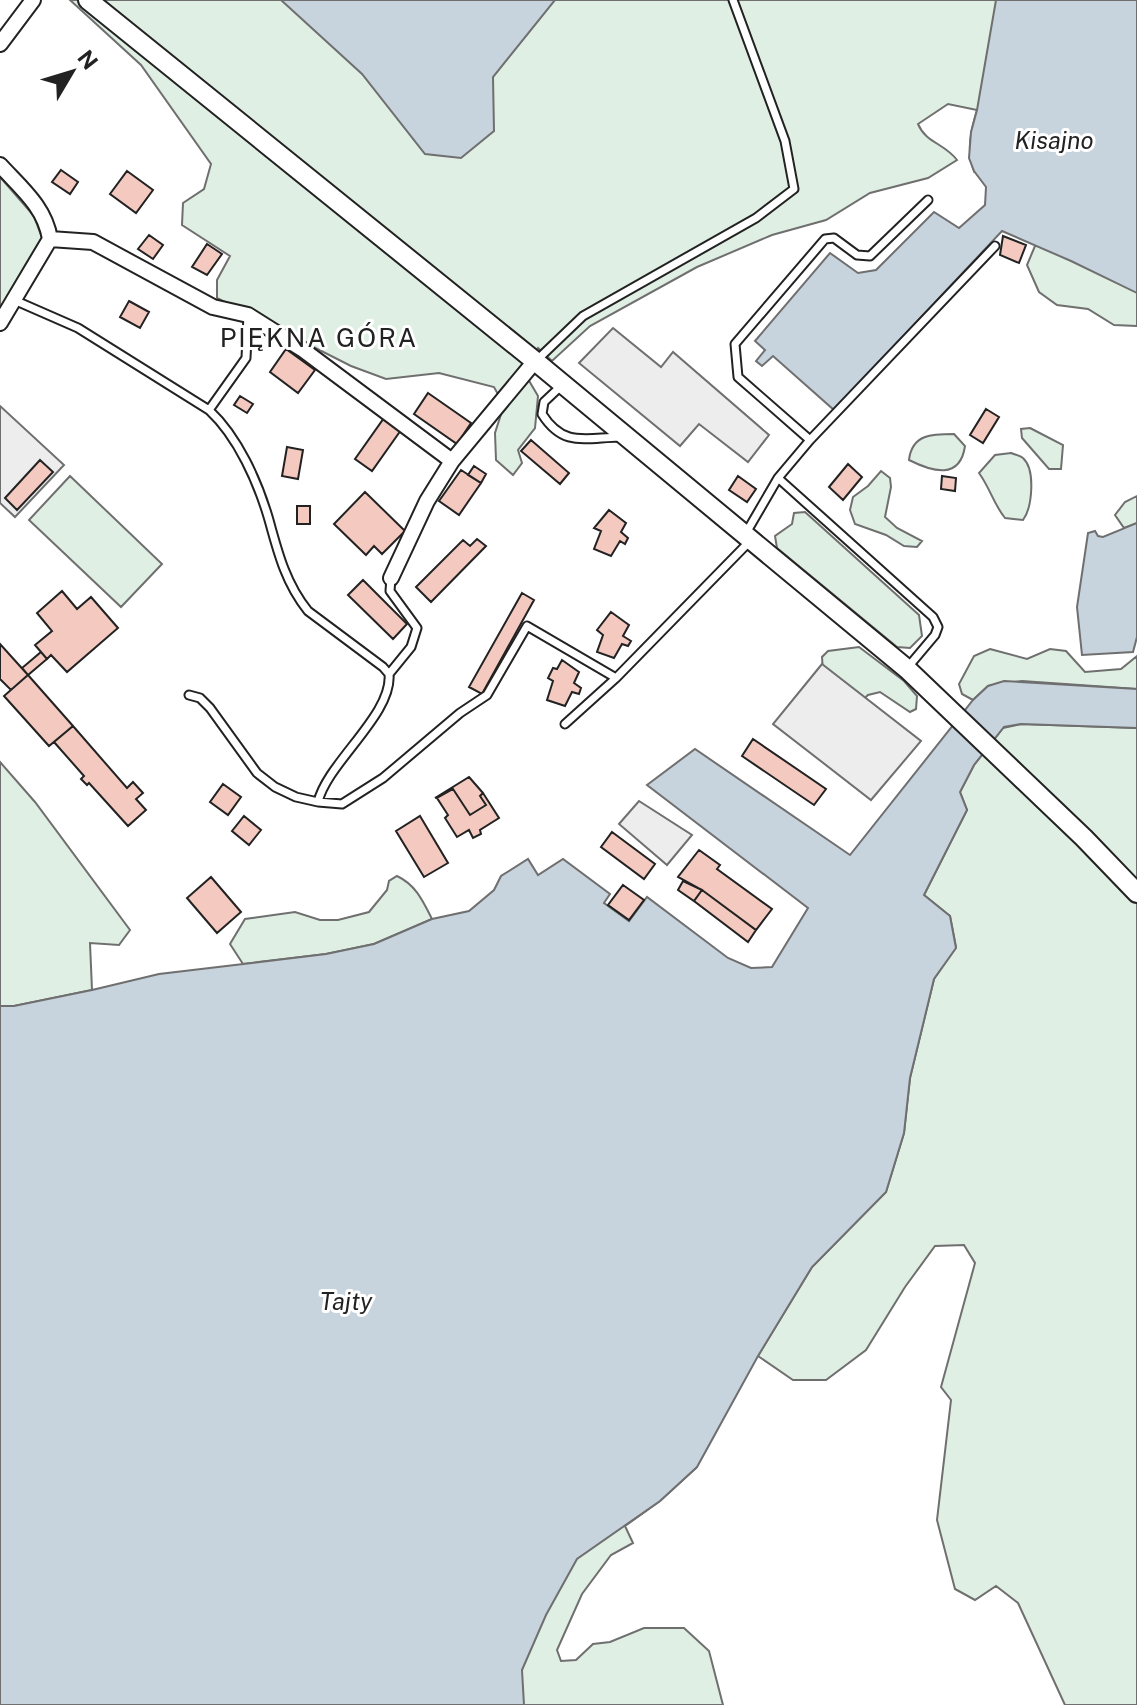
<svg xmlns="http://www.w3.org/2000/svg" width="1137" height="1705" font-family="'Public Sans',sans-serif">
<rect width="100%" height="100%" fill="#fff"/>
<!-- green -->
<path fill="#e0efe3" stroke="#6f6f6f" stroke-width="2" d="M70 0H1066L974 171C966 150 971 130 977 110L948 104 918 124C926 143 944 143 957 160L928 178 870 193 826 220 772 235 697 267 590 326 552 361 538 348 521 367 538 396 535 428 518 450 522 463 513 475 496 460 495 433 504 405 494 387 439 373 386 379 351 366 217 298V280L230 256 182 225 183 203 204 189 211 164 141 65Z
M0 177 34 216 42 238 0 309Z
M1137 234V326L1114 325 1088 309 1057 305 1039 292 1027 265 1035 246Z
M1030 428 1063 445 1061 469H1049L1022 438 1021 429Z
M954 434 965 446C960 480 933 472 909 460 912 434 932 434 954 434Z
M1011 453C1015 455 1020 455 1023 458 1036 470 1032 508 1023 520L1005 518C993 503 990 488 979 473L995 455Z
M881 471 890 478 891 487 885 517 897 528 922 541 917 547 904 546 886 535 855 524 850 510 853 497 868 486Z
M70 476 162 564 121 607 29 520Z
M1137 496V523L1124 528 1115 515 1125 502Z
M805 512 919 615 922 636 910 648 897 647 777 548 775 536 792 524 794 513Z
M859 647 904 681 917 696 916 709 910 712 880 692 868 695 855 707 823 672 822 657 828 651Z
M990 649 1027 659 1050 649 1066 651 1085 672 1121 669 1137 656V689L1022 681 988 686 973 700 962 694 959 684 974 656Z
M1021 724 1137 728V1705H1065L1018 1603 996 1586 975 1600 955 1589 937 1520 951 1400 941 1387 975 1263 964 1245 935 1246 905 1287 866 1350 826 1380H793L758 1356 812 1267 886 1192 904 1133 910 1078 934 979 956 947 950 916 924 895 967 810 960 792 974 765 1003 728Z
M0 762 35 802 130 930 119 945 90 943 92 990 14 1006H0Z
M397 876C416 885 423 901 432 919L374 944 326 954 243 964 230 944 245 919 295 912 320 920H338L369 912 387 890 389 881Z
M697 1467 660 1501 625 1526 633 1543 611 1555 582 1594 557 1650 561 1661 576 1660 593 1644 610 1642 644 1628H684L709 1651 723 1705H477L434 1587Z"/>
<!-- parking -->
<path fill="#ededed" stroke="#6f6f6f" stroke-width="2" d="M613 328 661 367 673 352 769 435 748 462 699 424 680 446 579 363Z
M0 406 64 465 15 517 0 503Z
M822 664 921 741 871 800 773 724Z
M639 801 692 835 667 865 619 824Z"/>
<!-- water -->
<path fill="#c7d3dd" stroke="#6f6f6f" stroke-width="2" d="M281 0H555L493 77 494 131 461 158 425 154 362 74Z
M996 0H1137V293L1071 261 1002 231 834 410 773 356 762 366 756 361 765 350 755 341 830 253 858 273 876 270 934 212 959 228 985 205 986 187 974 171 969 158 971 132 977 110Z
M1137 523V637L1133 652 1082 655 1077 607 1088 533 1095 531 1098 536 1103 537Z
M1004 681 1137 689V728L1021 724 1004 727 974 765 960 792 967 810 924 895 950 916 956 948 934 979 910 1078 904 1133 886 1192 812 1267 758 1356 697 1467 660 1501 577 1559 546 1615 522 1670 524 1705H0V1006H14L92 990 159 974 326 954 374 944 432 919 469 911 494 890 501 876 528 859 538 875 563 859 610 894 604 903 629 921 647 897 728 958 751 968 772 967 808 908 647 785 695 749 850 855 973 700 988 686Z"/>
<!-- building -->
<path fill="#f3c9c0" stroke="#222" stroke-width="2" d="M61 170 78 182 70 194 52 182Z
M127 171 153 190 136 213 110 194Z
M149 235 163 245 153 259 138 249Z
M1003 236 1026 245 1019 263 1000 255Z
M207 244 222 254 207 275 192 267Z
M129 301 149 312 140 328 120 317Z
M286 349 315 370 298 393 270 372Z
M428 393 471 423 457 444 414 414Z
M240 396 253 404 247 413 234 405Z
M986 409 999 417 983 443 970 435Z
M384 418 401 430 372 471 355 459Z
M531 440 569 473 560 484 521 451Z
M287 447 303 450 298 479 282 476Z
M40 460 53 472 17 510 5 498Z
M848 464 862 477 843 500 829 487Z
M474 466 486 474 481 483 468 475Z
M461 470 481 483 459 515 439 501Z
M738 476 756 489 747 502 729 490Z
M942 476 956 478 955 491 941 489Z
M365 492 405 531 382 554 374 546 366 555 334 524Z
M297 506H310V524H297Z
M609 510 626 523 621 532 628 538 625 544 620 541 611 556 594 549 601 531 594 528Z
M477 539 486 546 431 602 416 587 463 540 470 546Z
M363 580 407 624 393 639 348 595Z
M62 591 77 609 91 597 118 628 67 672 51 655 47 659 35 645 52 631 37 613Z
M522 593 534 600 482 694 469 687Z
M611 612 629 625 623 636 631 641 628 646 622 644 614 658 597 652 603 635 597 630Z
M0 644 28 675 11 690 0 679Z
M41 652 47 659 28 675 22 668Z
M562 660 579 672 574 683 581 688 579 694 572 692 565 706 547 700 553 681 548 678 553 668 557 669Z
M28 675 73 726 49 746 4 696Z
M73 726 127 788 133 782 143 793 136 799 146 810 128 826 89 783 87 785 81 779 84 776 54 742Z
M753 739 826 789 814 805 742 756Z
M469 777 483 793 480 796 486 805 470 815 453 789 435 798Z
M223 784 241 797 228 815 210 802Z
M453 789 470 815 486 805 480 796 483 793 499 818 480 830 481 834 473 838 469 830 457 837 445 818 448 815 437 798Z
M244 816 261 830 249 845 232 831Z
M420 816 448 863 424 877 396 831Z
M612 832 655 864 644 879 601 847Z
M699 850 720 865 717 869 772 909 756 930 702 890 678 877Z
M211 877 241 912 217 933 187 898Z
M683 881 702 890 694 901 678 890Z
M623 885 644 900 629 920 608 905Z
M702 890 756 930 748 942 694 901Z"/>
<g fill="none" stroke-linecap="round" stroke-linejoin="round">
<defs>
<path id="service" d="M14 300 78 328 209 410C238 437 258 482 269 520 278 553 286 584 308 611L383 667 389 674C393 714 327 763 318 802
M537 360 583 316 756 218 794 189 785 141 733 0
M561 386 544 402 542 414C563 447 584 438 619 437
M209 410 246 358 248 315
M810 440 995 246
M778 478 933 617 938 627 935 635 908 667
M746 533 778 478 810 440 738 377 735 344 825 239 834 238 857 255 870 256 928 200
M389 674 411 647 417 628 390 591 391 578
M189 695 200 698 210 708 257 773 275 787 296 797 318 802 342 804 383 778 460 713 487 695 527 626 616 678
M565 724 616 678 751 540"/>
<path id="minor" d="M0 44 33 0
M0 165C21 188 45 207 50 239L0 323
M50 239 93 242 213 307 248 315 302 349 452 461
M391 578 427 501 452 461 535 361"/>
<path id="secondary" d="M88 0 535 361 907 669 1084 838 1137 893"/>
</defs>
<!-- service casing -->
<use href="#service" stroke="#222" stroke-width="11"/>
<!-- minor casing -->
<use href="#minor" stroke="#222" stroke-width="18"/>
<!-- secondary casing -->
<use href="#secondary" stroke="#222" stroke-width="22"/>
<!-- service -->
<use href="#service" stroke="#fff" stroke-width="7"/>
<!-- minor -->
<use href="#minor" stroke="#fff" stroke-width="14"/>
<!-- secondary -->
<use href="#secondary" stroke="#fff" stroke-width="18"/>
</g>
<g text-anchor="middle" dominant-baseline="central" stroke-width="6" stroke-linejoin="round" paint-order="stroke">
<!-- water labels -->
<g font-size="24" font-style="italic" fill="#222" stroke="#fff">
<text x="1054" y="140">Kisajno</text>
<text x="346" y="1301">Tajty</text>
</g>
<!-- quarter labels -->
<g font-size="26" letter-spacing="2" fill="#222" stroke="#fff">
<text x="319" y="337">PIĘKNA GÓRA</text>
</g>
</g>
<!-- north arrow -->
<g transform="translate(72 72) rotate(52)" stroke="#ffffff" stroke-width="6" paint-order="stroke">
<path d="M0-6L14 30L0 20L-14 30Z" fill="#222222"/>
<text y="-12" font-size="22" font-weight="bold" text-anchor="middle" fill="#222222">N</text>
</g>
</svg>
